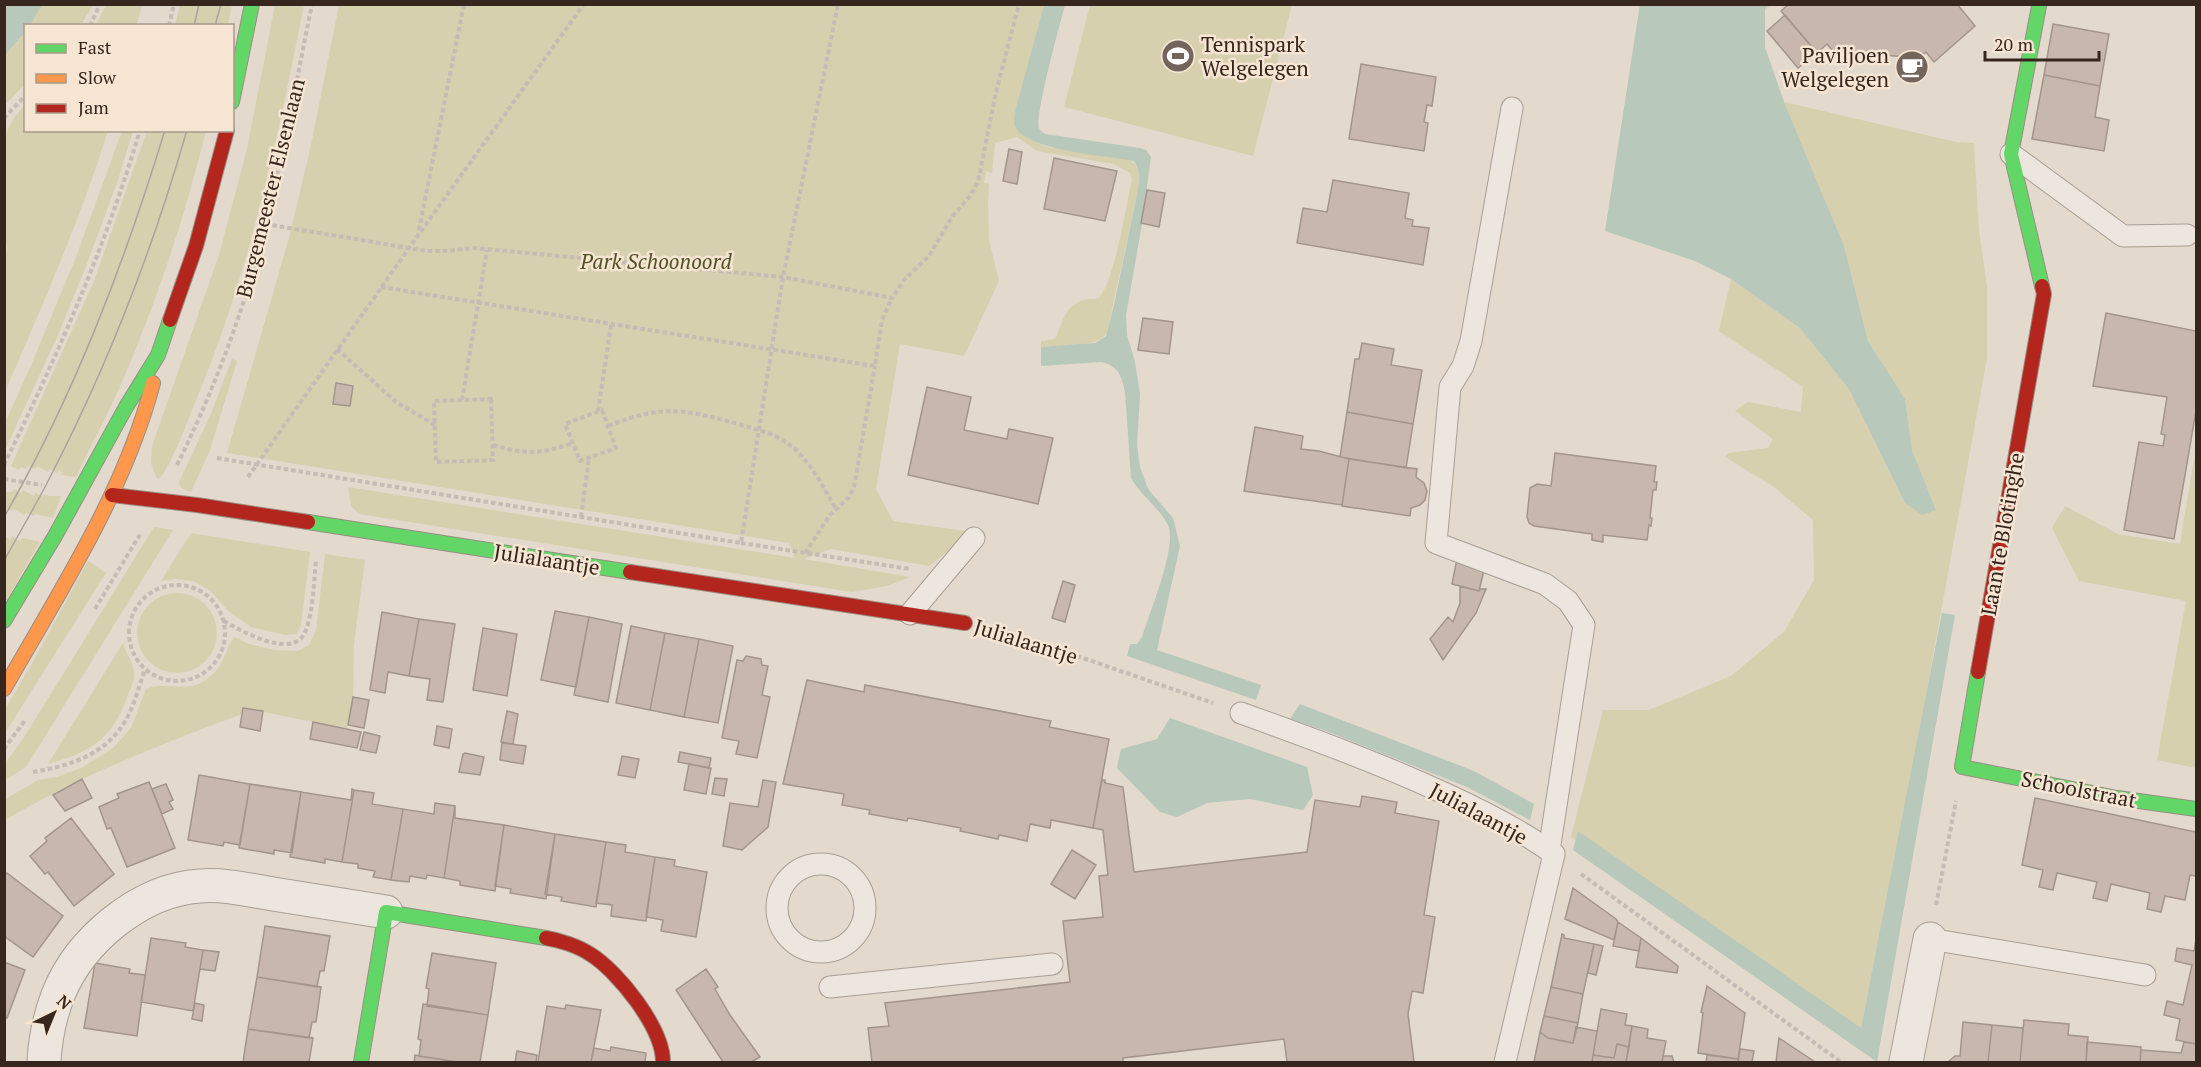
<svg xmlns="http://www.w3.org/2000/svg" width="2201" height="1067" font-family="'PT Serif',serif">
<rect width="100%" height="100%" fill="#e3d9cc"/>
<!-- green -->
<path fill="#d6d0af" d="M5 5H93L81 25 26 26 25 84 5 105Z
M106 5H142L137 25H96Z
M180 5H232L228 25H175Z
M275 5H304C277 142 249 275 194 405 187 423 171 466 159 479L156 477 151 463 152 446 219 255 247 149Z
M339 5H1044L1015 115C1013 133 1032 141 1047 147L1126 159C1142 163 1139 177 1138 190L1107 332C1100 348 1058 346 1041 347V341L1055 339C1063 324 1064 305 1084 300 1089 298 1094 300 1099 298 1115 279 1126 207 1132 179L1130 173 1114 164 1037 151 1017 137 995 143 992 173 986 171 984 183 989 184 988 201 989 240 999 281 964 356 900 344 876 489 893 521 966 531 948 551 929 566 831 549 804 559 910 577 887 586 852 592 359 514 351 506 348 487 795 558 789 543 227 453 290 234 311 145Z
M1090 5H1292L1253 156 1064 107Z
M1784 102 1956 142 1974 143 1979 230 1987 287V358L1904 816 1857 1046 1571 837 1603 710H1649L1731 676 1784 632 1814 580 1813 520 1774 487 1725 457 1728 453 1768 448 1773 439 1735 411 1748 402 1801 412 1803 387 1719 331 1731 279 1800 328 1849 389 1905 503 1936 510 1912 450 1905 399 1868 341 1844 246Z
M25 105 26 130 108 131C80 220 42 306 5 392L4 272 7 247 4 228 5 136 13 119Z
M122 131H133L118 180 87 264 58 335 5 450V423L32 363 76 257Z
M147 131H206C185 216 157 301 122 382 108 414 91 445 76 477L61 475 62 472 59 470 57 473 50 469 48 472 37 466 35 469 27 466 26 469 21 467 19 470 11 466 94 281Z
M232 359 237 361 210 450 191 492 181 488 179 482 210 416Z
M2196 447V768L2157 760 2186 601 2079 581 2052 528 2065 506 2118 534 2180 544Z
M14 489 21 493 23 490 34 496 36 493 43 497 45 494 49 496H61L53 518 35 514 34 516 26 513 24 515 13 509 12 511 5 508V492H12Z
M154 527 173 530 26 767 5 780V763L23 739Z
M191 533 310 552 301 625 297 634 285 635 251 627 228 611 211 591 193 581 175 579 161 581Z
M5 536 10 540 12 536 20 541 22 538 40 542 5 603Z
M325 554 365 560 354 644 353 697 347 729 244 708 242 714C158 745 78 777 5 820L4 800 38 780 57 777 83 767 113 748 131 728 146 689C169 679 188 698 213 674 226 662 227 644 235 637L249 644 275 650 298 651 309 645 316 630Z
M88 561 106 573 5 733V709L31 665Z
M137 633a40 40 0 1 1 80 0a40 40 0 1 1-80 0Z
M123 643C126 654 136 666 134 678 133 685 128 693 126 700 111 741 89 752 48 764Z"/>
<!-- water -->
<path fill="#b8c8bb" d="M5 4 42 5 30 25 26 26 25 32 5 55Z
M1640 4 1771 5 1765 9V47L1784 102 1844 246 1868 341 1905 399 1912 450 1936 510 1922 515 1905 503 1849 389 1800 328 1731 279 1695 261 1605 231Z
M1044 5H1065C1060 24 1035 114 1039 128 1040 131 1043 132 1045 134L1140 148 1146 150 1151 157 1142 224 1126 315 1127 335 1135 362 1140 394 1137 446 1140 467 1148 489 1173 518 1180 546 1157 650 1261 685 1256 700 1127 656 1130 644H1137L1142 637C1149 614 1178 545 1168 525 1159 507 1141 496 1131 478L1125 392C1122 377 1118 365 1101 362L1041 366V347L1095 343 1106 336 1114 305 1138 190C1139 179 1141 168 1133 161 1106 155 1027 152 1015 126 1013 120 1015 114 1016 108Z
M1942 613 1955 615 1877 1062 1573 850 1578 831 1861 1028Z
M1300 704 1474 771 1534 804 1530 820 1467 787 1326 731 1290 719Z
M1170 718 1307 767 1313 795 1303 810 1250 799 1207 803 1177 817 1160 812 1117 768 1121 749 1157 739Z"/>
<!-- building -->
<path fill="#c7b7ad" stroke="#a3958c" stroke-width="1.5" d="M1789 4H1957L1975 26 1934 62 1926 52 1919 58 1833 51 1827 44 1817 53 1781 11Z
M1785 15 1817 53 1798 68 1767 31Z
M2053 24 2109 34 2100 86 2044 75Z
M1361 64 1436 77 1432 106 1427 105 1424 122 1428 123 1424 151 1349 139Z
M2044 75 2100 86 2095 117 2109 120 2104 151 2032 139Z
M1009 149 1022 152 1017 184 1003 181Z
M1054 158 1117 171 1105 221 1044 209Z
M1333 180 1409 193 1405 218 1413 220 1412 226 1429 228 1423 265 1297 243 1303 208 1327 212Z
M1147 190 1165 193 1159 227 1141 223Z
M2106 313 2196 331V411L2174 539 2124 530 2139 442 2163 446 2165 435 2161 434 2167 397 2093 386Z
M1143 318 1173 322 1169 354 1138 350Z
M1362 343 1394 349 1391 365 1422 370 1413 424 1347 412 1355 359H1359Z
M336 383 353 386 350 406 333 404Z
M927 387 971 397 964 430 1007 439 1009 429 1053 438 1038 504 908 475Z
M1347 412 1413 424 1406 468 1340 457Z
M1255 427 1303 436 1301 449 1319 451 1349 459 1342 505 1244 491Z
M1555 453 1656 466 1654 482H1657L1656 490H1653L1650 518H1652L1651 526 1649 525 1647 540 1603 535V542L1592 540V534L1534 526 1529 523 1527 517 1530 488 1537 484 1551 486Z
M1349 459 1417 469 1416 477 1424 483 1427 491 1425 500 1420 505 1411 508 1410 516 1342 506Z
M1457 559 1485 566 1479 591 1452 584Z
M1063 581 1075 585 1065 622 1052 618Z
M1460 586 1479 591 1480 589H1486L1476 613 1443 660 1430 639 1448 617 1453 622 1460 603Z
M555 611 589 617 576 687 541 680Z
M382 612 419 619 409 676 388 672 385 693 370 690Z
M589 617 622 624 608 702 574 695Z
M419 619 455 624 443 702 427 700 430 679 409 676Z
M631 626 665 633 650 710 616 703Z
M483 628 517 634 507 696 473 690Z
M665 633 699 639 684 717 650 710Z
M699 639 733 646 718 723 684 717Z
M746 656 761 659 762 665 768 666 762 695 770 697 757 758 736 754 739 741 722 738 737 660 743 661Z
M807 680 864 692 865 685 1051 721 1049 727 1109 739 1093 828 1051 820 1050 828 1030 824 1027 841 999 835 998 839 960 831 961 828 908 818 907 821 869 814 870 810 842 805 844 794 783 784Z
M353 697 369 700 364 728 348 725Z
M243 708 263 711 260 731 240 727Z
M507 711 518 714 513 744 501 742Z
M313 722 361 732 357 748 310 739Z
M437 726 452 729 449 748 434 745Z
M364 732 380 736 376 753 360 750Z
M502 743 526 746 523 764 500 760Z
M680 752 711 758 709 768 678 762Z
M465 753 484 757 480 775 459 772 463 754Z
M622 756 639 759 635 778 618 775Z
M689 764 711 768 706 794 684 790Z
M199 775 250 784 240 845 224 842 223 846 188 840Z
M715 778 727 779 724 796 712 794Z
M82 779 92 798 65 811 53 795Z
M763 780 776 782 768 827 742 850 723 846 730 803 758 807Z
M1102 780H1105V783L1123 787 1134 872 1307 852 1315 800 1360 807 1362 796 1397 802 1395 813 1439 821 1424 915 1435 917 1423 993 1412 991 1408 1014 1414 1062H1287L1284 1039 1123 1058V1062H872L868 1028 889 1026 885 1003 1070 982 1063 921 1103 917 1099 876 1108 875 1103 830 1093 828Z
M149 782 175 848 127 867 111 828 107 829 99 807 119 798 117 794Z
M166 784 173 800 169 802 173 809 162 814 152 789Z
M250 784 301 792 292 853 274 850V854L239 848Z
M352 789 354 790 342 862 325 859V863L290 857 301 792 351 800Z
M354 790 374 793 372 804 403 809 391 880 373 877 375 871 358 868V864L342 862Z
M2035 798 2196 832V876L2190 875 2185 900 2165 896 2161 912 2147 909 2150 893 2111 884 2107 901 2093 898 2097 882 2057 873 2053 890 2039 887 2043 870 2022 865Z
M435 803 455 806 444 878 427 875 426 879 410 876 409 882 391 880 403 809 434 814Z
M455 806V818L504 825 495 891 460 885V881L444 878Z
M71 818 114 874 74 906 48 872 45 874 30 856 47 841 45 838Z
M504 825 555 834 546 899 510 893 511 889 495 886Z
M555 834 606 842 596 907 561 901 562 897 545 894Z
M606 842 626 845 625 852 655 857 646 921 611 916 612 905 596 903Z
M1072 850 1096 865 1075 899 1051 884Z
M655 857 675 860 674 866 707 872 696 937 661 931 663 920 646 917Z
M7 873 63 916 33 957 4 936V876Z
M1573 888 1616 919 1618 922 1614 940 1565 919Z
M1618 922 1641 938 1639 951 1613 946Z
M265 926 330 936 324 971H320L317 987 257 977Z
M1562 934 1564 935V938L1594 944 1583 994 1551 987Z
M151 938 186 943 185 947 203 950 193 1011 141 1002Z
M1641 938 1678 966 1677 973 1636 967Z
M2196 940V1044L2176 1040 2180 1019 2164 1015 2167 1001 2183 1005 2192 965 2175 961 2177 948 2194 951Z
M1594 944 1603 946 1596 975 1588 973Z
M203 950 219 952 215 971 200 969Z
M432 953 496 963 488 1015 427 1006 429 989 426 988Z
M4 962 25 970 7 1018 4 1017Z
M95 963 130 969 129 973 145 975 137 1036 84 1028Z
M706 969 718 987 715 989 730 1015 760 1057 751 1062H723L676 990Z
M257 977 321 987 316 1022H312L309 1038 248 1029Z
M1707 986 1745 1013 1738 1059 1698 1053 1703 1013 1701 1012Z
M1551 987 1583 994 1578 1023 1544 1016Z
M195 1003 204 1005 202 1021 192 1019Z
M423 1004 488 1015 480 1062H458L419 1056 421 1040 418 1039Z
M566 1005 601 1010 591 1062H538L547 1006 565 1009Z
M1601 1009 1627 1014 1625 1025 1632 1026 1629 1047 1617 1044 1614 1058 1593 1055Z
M1544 1016 1578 1023 1573 1043 1548 1038 1540 1032Z
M2024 1020 2069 1024 2068 1035 2088 1037 2086 1062H2020Z
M1963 1022 1992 1025 1988 1062H1948L1955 1056H1960Z
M1992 1025 2023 1028 2020 1062H1988Z
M1632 1026 1648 1029 1647 1038 1666 1041 1662 1062H1626Z
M1576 1027 1597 1031 1592 1062H1534L1540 1032 1548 1038 1573 1043Z
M248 1029 313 1038 309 1062H243Z
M1779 1038 1815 1062H1776Z
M2087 1042 2141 1047 2140 1062H2086Z
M2184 1042 2196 1044V1062H2140L2141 1050 2181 1053Z
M1617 1044 1629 1047 1626 1062H1592L1593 1055 1614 1058Z
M611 1047 646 1053 645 1062H591L594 1048 610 1051Z
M1740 1049 1754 1051 1752 1062H1738Z
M517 1051 537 1055 536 1062H515Z
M415 1055 419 1056 458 1062H414Z
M1707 1055 1738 1059V1062H1706Z
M1663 1056H1672L1674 1062H1662Z"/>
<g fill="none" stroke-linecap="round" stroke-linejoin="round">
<defs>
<path id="lane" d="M1512 108 1471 341 1463 366 1450 387 1436 543 1545 584 1568 601 1584 625 1549 851
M2011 154 2123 236 2187 235
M910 614 974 538
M1241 713C1310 738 1379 763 1446 794 1483 811 1521 830 1554 854L1505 1062
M777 908a44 44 0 1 1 88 0a44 44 0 1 1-88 0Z
M1930 939 2145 975
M830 987 1052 964"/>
<path id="street" d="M44 1062C45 1040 50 1016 58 995 80 940 140 890 200 886 225 884 249 890 273 894 311 900 349 906 386 912
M1906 1062 1930 939"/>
<path id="fast" d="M2039 6 2011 154 2042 286
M232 102 252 4
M308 522 630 572
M4 621 55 536 126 407 158 355 170 320
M1978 672 1962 767 2117 798 2196 809
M361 1062 386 912 546 938"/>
<path id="slow" d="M4 689C60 591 124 493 153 383"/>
<path id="jam" d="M170 320 196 246 227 130
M112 495 197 505 308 522
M630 572 965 623
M1978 672 2044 294 2042 286
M546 938C559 940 578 946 590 954 618 971 663 1028 663 1062"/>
</defs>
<!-- lane casing -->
<use href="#lane" stroke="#a89f96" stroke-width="23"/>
<!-- street casing -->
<use href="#street" stroke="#a89f96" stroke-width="35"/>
<!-- fast casing -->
<use href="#fast" stroke="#988e85" stroke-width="16"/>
<!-- slow casing -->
<use href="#slow" stroke="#988e85" stroke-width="16"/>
<!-- jam casing -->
<use href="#jam" stroke="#988e85" stroke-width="16"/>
<!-- path -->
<path stroke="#c4bcb5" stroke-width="4" stroke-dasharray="4.5 3" stroke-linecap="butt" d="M90 26 100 4
M169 26 174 4
M4 118 26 95
M265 224 427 251H445L475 248 783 277 892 298 904 280 929 256 952 217 970 196 978 182 996 92 1019 4
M419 230 464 4
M381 287 875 366 882 320 892 298
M337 349 396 402 435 425
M491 399 493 460 436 462 434 401Z
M462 400 487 250
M602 410 616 448 580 461 565 424Z
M598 411 611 325
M608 426C662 404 686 409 741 425 758 430 777 434 791 446 811 462 823 487 836 509
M493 445C525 455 541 454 573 443
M217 458 741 543 783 277 838 4
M4 465C57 356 106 246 140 130
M177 465C210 398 238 327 258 253 280 172 295 88 312 4
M248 477 409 248 584 4
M4 479 42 485
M581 517 589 458
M741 543 910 569
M805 553 830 515 849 497 854 487 875 366
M129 633a48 48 0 1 1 96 0a48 48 0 1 1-96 0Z
M95 609 141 533
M224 621C241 631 291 659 304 634 313 618 314 579 316 560
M998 631 1083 658 1213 703
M4 749 26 719
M33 772C70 766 108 754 127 718 135 703 139 686 145 670
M1581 874 1841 1062
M1936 905 1956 801"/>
<!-- lane -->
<use href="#lane" stroke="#ece6de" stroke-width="21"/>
<!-- street -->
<use href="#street" stroke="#ece6de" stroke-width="33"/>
<!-- fast -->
<use href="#fast" stroke="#63d668" stroke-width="14"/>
<!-- slow -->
<use href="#slow" stroke="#ff974d" stroke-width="14"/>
<!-- jam -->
<use href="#jam" stroke="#b3261e" stroke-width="14"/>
<!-- tram -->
<path stroke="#aba49e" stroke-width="1.5" d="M194 26 199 4
M215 26 221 4
M4 517C74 396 124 264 165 130
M4 561C18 535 33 510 46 485 105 372 152 252 187 130"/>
</g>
<!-- icons -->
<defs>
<symbol id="stadium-disc" viewBox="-11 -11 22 22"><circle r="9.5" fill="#73655b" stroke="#f5e5d2"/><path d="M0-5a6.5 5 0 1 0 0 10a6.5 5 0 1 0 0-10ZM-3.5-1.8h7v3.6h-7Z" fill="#fff"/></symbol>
<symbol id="cafe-disc" viewBox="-11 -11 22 22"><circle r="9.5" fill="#73655b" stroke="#f5e5d2"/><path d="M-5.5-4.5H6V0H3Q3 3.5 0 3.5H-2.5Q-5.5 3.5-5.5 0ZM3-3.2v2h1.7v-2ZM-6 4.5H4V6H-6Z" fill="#fff"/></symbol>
</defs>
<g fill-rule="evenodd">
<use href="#stadium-disc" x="1159" y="37" width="38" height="38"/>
<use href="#cafe-disc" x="1893" y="48" width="38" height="38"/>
</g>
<g text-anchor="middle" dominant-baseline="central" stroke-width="5" stroke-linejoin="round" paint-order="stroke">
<!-- poi labels -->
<g font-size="21" fill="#37261e" stroke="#f5e5d2" text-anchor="start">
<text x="1201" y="44">Tennispark<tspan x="1201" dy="24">Welgelegen</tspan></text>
<text x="1889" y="55" text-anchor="end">Paviljoen<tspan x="1889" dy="24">Welgelegen</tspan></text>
</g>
<!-- street labels -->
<g font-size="21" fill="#37261e" stroke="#f5e5d2">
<text transform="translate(270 188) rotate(-76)">Burgemeester Elsenlaan</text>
<text transform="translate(2002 534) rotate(-80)">Laan te Blotinghe</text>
<text transform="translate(547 559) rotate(9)">Julialaantje</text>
<text transform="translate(1026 641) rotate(17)">Julialaantje</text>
<text transform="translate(2079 789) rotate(11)">Schoolstraat</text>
<text transform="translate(1479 813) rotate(28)">Julialaantje</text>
</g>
<!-- park labels -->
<g font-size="21" font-style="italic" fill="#4f5325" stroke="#f5e5d2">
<text x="656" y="261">Park Schoonoord</text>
</g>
</g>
<!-- border -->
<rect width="2201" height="1067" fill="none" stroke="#37261e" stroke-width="12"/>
<!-- legend -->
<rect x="24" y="24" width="210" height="108" fill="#f5e5d2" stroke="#a9998a" stroke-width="1.5"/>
<rect x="36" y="44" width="30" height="9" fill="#63d668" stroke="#a9998a" stroke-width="1.5"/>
<text x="78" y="54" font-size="18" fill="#37261e">Fast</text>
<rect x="36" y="74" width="30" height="9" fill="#ff974d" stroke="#a9998a" stroke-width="1.5"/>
<text x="78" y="84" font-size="18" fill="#37261e">Slow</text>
<rect x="36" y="104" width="30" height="9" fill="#b3261e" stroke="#a9998a" stroke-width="1.5"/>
<text x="78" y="114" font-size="18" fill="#37261e">Jam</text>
<!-- north arrow -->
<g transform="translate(54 1013) rotate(43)" stroke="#f5e5d2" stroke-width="4.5" paint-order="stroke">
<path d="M0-4.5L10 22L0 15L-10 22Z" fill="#37261e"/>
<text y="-9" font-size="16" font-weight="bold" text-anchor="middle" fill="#37261e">N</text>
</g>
<!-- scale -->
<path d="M1985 51v9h114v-9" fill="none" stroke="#37261e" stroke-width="3"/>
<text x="1994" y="51" font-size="18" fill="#37261e" stroke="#f5e5d2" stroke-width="4.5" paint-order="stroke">20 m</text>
</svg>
